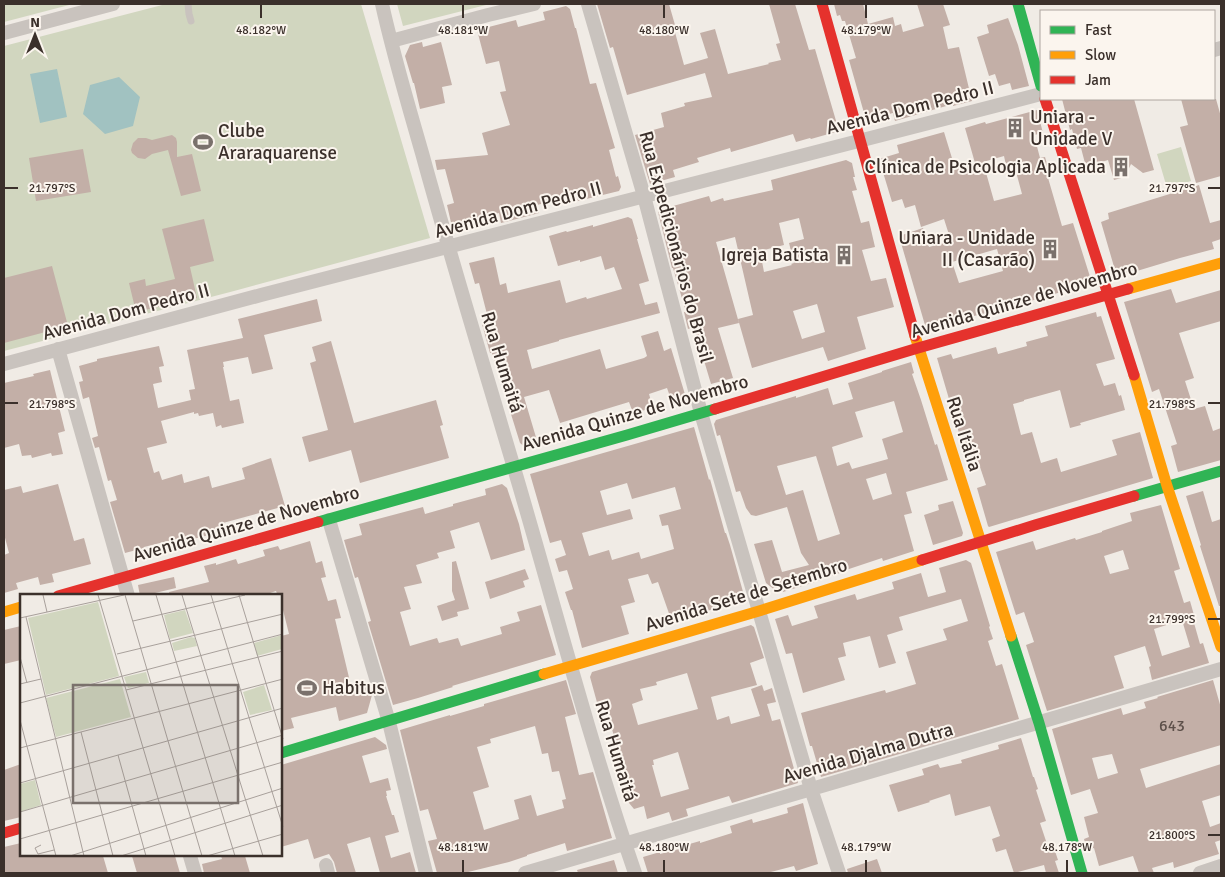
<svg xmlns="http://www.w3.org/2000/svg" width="1225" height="877" font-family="Signika,sans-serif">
<rect width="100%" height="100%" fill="#f0ebe5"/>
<!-- green -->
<path fill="#d1d6bf" d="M4 4H73L4 22Z
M166 4H361L430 238 234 291 4 351V46Z
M397 4H490L403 26Z
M1181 147 1191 181 1167 188 1157 154Z"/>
<!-- water -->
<path fill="#a1c2c1" d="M57 69 67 117 40 123 30 74Z
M119 77 140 97 133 126 105 134 83 114 90 85Z"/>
<!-- building -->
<path fill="#c3afa7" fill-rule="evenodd" d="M597 4H669L675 25H673L684 65 708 58 700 33 715 29 728 74 769 64 768 63 781 60 776 44 780 43 769 4H795L809 50 815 49 839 131 811 139 810 138 796 142 793 134 731 152 730 148 697 158 699 162 673 170 675 177 650 184 635 135 664 127 661 113 685 106 684 103 712 97 705 73 627 95 613 47 610 48Z
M834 4H863L868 24 893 17 895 26 901 24 903 32 924 26 917 4H943L950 25 943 27 948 49 959 47 972 101 953 106V104L895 121 893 113 866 120 849 60 856 58 845 21H842L840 15 837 16Z
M566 6 570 9 575 28H576L590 84 596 83 615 148 609 150 616 177 618 176 621 187 619 191 578 201 576 195 537 205 539 213 501 223 499 213 479 218 481 227 459 232 452 227 447 205 454 203 445 169 437 170 435 160 488 155 482 133 510 125 500 92 506 91 499 61 486 64 477 30 516 20 518 27 545 20 543 12Z
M1008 18 1018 45 1029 86 1012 90 1010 83 999 86 995 74 989 76 977 37 989 33 987 25Z
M422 42 423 47 441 42 452 85 442 87 445 103 420 109 414 83H413L405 56 410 45Z
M1062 99H1134L1154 170 1143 173 1131 164 1125 177 1114 180 1108 160 1086 167 1081 148 1077 149 1072 129 1070 130Z
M1181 99H1216L1221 117V176L1196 183 1180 127 1188 125Z
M1037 110 1043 133 1034 135 1040 158 1045 157 1049 171H1046L1062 226 1073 223 1092 283 986 314V313L966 318 967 321 927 332 899 236 923 228 929 247 951 241 944 219 921 227 915 205 905 208 902 199 892 202 879 159 899 153 897 145 944 132 955 168 975 163 965 128 985 122 986 124ZM1004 156 1007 170 1015 168 1022 194 994 201 983 162ZM997 249 1003 271 959 283 952 262Z
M172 135 176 138 177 142V157L192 154 201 191 181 196 168 150 152 154 145 159 138 158 132 153 131 150 133 143 138 138H146L152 140Z
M83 149 91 192 36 201 29 158Z
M846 160 852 163 855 177H853L857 190 852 191 861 223 869 221 875 247 862 250 871 281 886 278 894 307 857 317 866 349 828 361 823 347 752 368 738 319 753 315 735 237 716 242 739 323 718 328 733 378 711 384 694 327 688 329 684 312H686L673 268H672L658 212 674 208 673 206 709 196 711 202 723 198 724 201 773 190 771 180ZM799 218 804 239 789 243 794 263 791 264 792 265 764 272 760 251 784 245 779 223ZM817 304 825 332 802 339 793 311Z
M1199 185 1210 223 1221 220V239L1212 242 1214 249 1180 258 1117 277 1101 222 1109 219 1108 213Z
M628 217 632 219 638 239H637L649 281 639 284 645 305 657 302 660 313 559 340V341L527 350 532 369 600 349 606 369 644 358 647 356 641 336 658 331 664 351 671 348 687 401 673 405 667 388 649 394 653 408 633 413 629 402 560 423 549 390 524 397 538 444 525 447 520 443 492 353H490L482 324 489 322 479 283 475 284 469 263 494 257 500 285 506 283 508 293 560 280 566 303 586 297 587 299 622 289 614 267 605 270 601 256 580 262V260L558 266 549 236 566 231 567 232 593 225V227Z
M204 219 214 261 190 267 197 298 136 312 129 283 145 279 146 286 175 279 162 229Z
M52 266 68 326 4 343V278Z
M1171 289 1176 303 1221 290V321L1179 333 1194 378 1185 381 1194 409 1205 406 1213 431 1221 428V460L1178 472 1171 446 1177 444 1159 389 1152 392 1124 302Z
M317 299 322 321 264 335 273 369 252 374 248 357 223 362 224 367H223L230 401 239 399 244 423 222 428 221 425 216 427 213 413 199 416 198 413 194 414V412L161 421 167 443 147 448 154 473 159 471 162 480 182 474 184 483 209 476 212 488 245 479 242 468 271 458 285 506 223 523 225 531 185 541 184 537 144 547V548L125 553 110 502 117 500 111 480 108 481 99 447 95 448 92 438 98 436 89 397 83 399 79 382 83 381 79 366 97 361V359L159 346 164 366 159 367 162 382 153 384 158 408 191 400 189 390 195 389 187 350 243 338 238 319Z
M1096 312 1097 317 1101 316 1115 359 1096 364 1104 386 1115 383 1119 396 1121 395 1125 410 1080 423 1081 425 1070 428 1060 390 1024 400V401L1013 404 1021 435 1032 432 1041 463 1057 458 1061 472 1117 455 1112 440 1140 432 1153 478 989 527 988 526 977 488 986 485 976 455 966 457 937 358 951 354 953 359 996 347 998 354 1027 346 1026 342 1048 336 1045 326Z
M331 341 354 423 436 400 443 425 440 426 449 458 360 483 351 450 309 462 302 437 328 430 310 363 316 361 312 347Z
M911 362 914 373 912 374 921 400 935 445 937 444 948 480 906 492 912 513 904 515 914 551 883 561 882 558 843 571V572L821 579V580L783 592 776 591 766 583 754 544 772 540 782 572 809 565 801 553 787 507 756 516 751 515 746 508 740 491 736 492 720 435 717 436 714 424 716 420 796 396V398L828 388 833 405 853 399 848 383 882 372V371ZM894 401 903 432 882 439 888 459 852 469 849 462 837 466 832 447 863 437 855 412ZM816 456 840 534 818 541 803 490 786 495 777 466ZM886 473 892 494 873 500 866 479Z
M50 370 65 431 58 433 63 454 52 456 51 453 32 458 31 455 22 456 19 444 4 448V383L34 376 33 374Z
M694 427 709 480 710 479 725 533H726L730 545 745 599 672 622 658 582 652 584 648 574 628 579 635 602 621 606 629 634 582 648 572 610H571L565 592 573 589 567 570 559 572 555 559 566 555 561 540 550 543 530 474ZM627 483 632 499 675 487 681 509 659 515 662 526 668 525 674 549 641 559 639 552 612 560 609 550 589 556 582 533 633 519 630 509 607 515 600 491Z
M58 484 74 541 84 538 91 564 52 574 54 582 40 585 38 577 16 583 18 589 4 593V555L9 553 4 534V490L21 486 23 493Z
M502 484 507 488 519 524 525 550 491 560 479 522 450 531 455 548 437 553 439 558 416 565 422 583 404 587 411 609 400 612 410 646 437 638 439 643 458 638 461 646 502 634 500 627 520 621 517 612 541 605 556 655 452 686 453 687 418 698 393 705 368 622 371 621 358 577 355 578 344 540 362 535 359 524 423 507 425 514 453 506V504L486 495 485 489Z
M1203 491 1212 522 1221 519V606H1219L1214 590 1200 546 1201 545 1186 496Z
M953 501 963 533 962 536 933 545 924 515 939 510 938 505Z
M1161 505 1180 569 1174 571 1184 603 1190 601 1194 615 1192 616 1200 644 1203 643 1209 663 1152 680 1149 667 1151 666 1145 646 1114 656 1124 688 1047 711 1026 645 1034 642 1024 612 1016 615 996 552 1033 541 1036 550 1075 538 1076 540 1102 532V531L1132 521 1130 513ZM1123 550 1129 569 1110 574 1104 556ZM1182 620 1190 647 1162 656 1154 629Z
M310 541 316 563 322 561 326 577 321 578 328 601 336 599 341 618 335 619 352 690 369 685 372 695 367 713 339 721 336 707 291 718 294 728 281 731V636L289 634 283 610H281V596H278L276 591 261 596H170L169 592 209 582 204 566 216 563V565L236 559 238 564 265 556 263 550 278 546 280 550Z
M966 560 971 563 990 626 989 627 993 639 988 641 996 666 1002 664 1019 719 821 777 812 746H810L801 713 885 690 886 693 916 684 906 652 947 640 943 629 968 621 961 599 899 617 903 630 887 635 896 663 879 668 870 636 843 643 846 656 838 658 845 680 803 693 792 653 786 654 775 619 788 615 792 626 818 618 814 606 855 594 857 600 894 589 892 582 921 573 928 597 946 592 939 568Z
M456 561 469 609 457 612 458 616 442 621 437 606 455 600 452 591V562Z
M525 569 529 579 523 581 525 587 490 599 485 582Z
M174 577 176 588 155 593 156 596H140L138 585Z
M751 625 754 627 764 658 750 663 757 685 711 697 717 720 729 716 731 724 760 716 751 689 762 685 764 691 772 688 776 702 767 704 772 721 780 719 798 783 732 803 729 796 686 809 688 816 672 821 669 812 647 819 644 806 634 809 629 803 621 775H619L614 759 620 758 610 722 604 724 599 706H598L590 677 592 672ZM687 673 698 709 638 725 632 704 643 700 640 689 657 685 656 682ZM678 752 689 789 661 797 652 765H654L653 760Z
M21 626V660L4 664V630Z
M566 680 576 714 565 717 579 775 593 772 612 838 567 851 565 843 527 855V856L509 862 464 873H437L428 841 437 839 428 809 420 811 400 730 450 715V716L484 706V704ZM535 726 542 754 548 753 552 772 559 771 566 799 562 800 564 808 537 816 531 795 514 800 519 819 484 830 473 792 489 787 477 747 491 743 490 739Z
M1213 680 1221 708V745L1140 769 1146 788 1221 764V795L1202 801 1210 827 1221 823V840L1215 842 1219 854 1174 868 1173 862 1152 868 1154 873H1139L1133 856 1099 866 1094 848 1087 850 1084 839 1089 837 1084 817 1098 813 1090 789 1071 795 1052 729 1121 708 1123 715 1146 708 1144 702 1158 698 1157 697ZM1112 754 1118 773 1098 779 1092 758Z
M375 737 386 745 387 749 362 756 370 783 388 778 391 790 386 791 387 796H386L392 815H394L399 832 385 836 391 858 410 852 416 873H380L370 837 347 844 356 873H337L334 862 329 854 314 859 308 839 281 847V765Z
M1021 738 1033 777H1034L1038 789 1036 790 1046 821 1040 823 1048 847 1053 845 1058 860 1055 861 1059 873H1046L1044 865 1014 873 1006 849 996 852 992 839 1000 836 990 806 955 816 950 794 929 801 930 802 898 812 889 785 924 775 922 769 938 764 940 768 962 763 961 760 999 749 998 745Z
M21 764V817L4 821V770Z
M803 803 818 864 796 871 794 866 767 873H648L643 857 660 852V854L687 847 686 845 700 841V843L732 833 730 826 752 819 753 823 788 813 787 808Z
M21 843V856H103L108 873H4V847Z
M132 856H175L180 873H137Z
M221 856H245L250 873H204L202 864 222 859Z
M877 859 882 873H848L847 869Z
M614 860 618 873H578L577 870Z"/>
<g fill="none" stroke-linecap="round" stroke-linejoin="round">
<!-- lane -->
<path stroke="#c9c3be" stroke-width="7" d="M188 4 189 14 191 21"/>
<!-- street -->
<path stroke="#c9c3be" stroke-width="14" d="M382 4C393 54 408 104 422 153 451 259 483 363 514 468 554 603 589 740 635 873
M588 4 644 196 701 413 811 789 839 873
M4 33 113 4
M391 41 488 15 534 4
M1214 50 1221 48
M58 349 128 596
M4 364 261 295 1041 94
M329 520 389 722 426 873
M190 856 195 873
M326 865 328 873
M525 873 1221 669
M1200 873 1221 866"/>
<!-- fast -->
<path stroke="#30b455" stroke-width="11" d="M1018 4 1041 86
M1134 496 1221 471
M318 522 627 435 715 409
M1011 636 1039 723 1082 873
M281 753 544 674"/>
<!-- slow -->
<path stroke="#ff9f0a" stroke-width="11" d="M1128 289 1221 263
M915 336 1011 636
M1134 375 1167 486 1221 647
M4 612 21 607
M544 674 759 611 922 560"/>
<!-- jam -->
<path stroke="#e5322d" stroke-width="11" d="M822 4 915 336
M1045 99 1134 375
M715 409 918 348 1128 289
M922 560 1035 525 1134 496
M58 596 318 522
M4 833 21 828"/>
</g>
<!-- ticks -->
<path fill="none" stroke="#3b302b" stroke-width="2" d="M261 5V18M463 5V18M664 5V18M866 5V18M5 188H18M1208 188H1220M5 403H18M1208 403H1220M1208 619H1220M1208 835H1220M463 860V872M664 860V872M866 860V872M1067 860V872"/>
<!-- icons -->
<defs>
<symbol id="building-bare" viewBox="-9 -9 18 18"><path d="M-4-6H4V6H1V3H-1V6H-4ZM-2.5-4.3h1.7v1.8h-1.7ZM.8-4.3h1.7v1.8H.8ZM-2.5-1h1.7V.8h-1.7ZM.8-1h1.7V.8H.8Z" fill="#7a716c" stroke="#fbf5ee" stroke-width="2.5" paint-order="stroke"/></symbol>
<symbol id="stadium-bare" viewBox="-9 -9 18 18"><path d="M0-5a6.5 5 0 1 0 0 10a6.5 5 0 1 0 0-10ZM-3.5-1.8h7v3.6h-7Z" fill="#7a716c" stroke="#fbf5ee" stroke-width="2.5" paint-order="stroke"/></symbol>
</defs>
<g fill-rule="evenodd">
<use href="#building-bare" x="1001" y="114" width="28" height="28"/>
<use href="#stadium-bare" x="189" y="128" width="28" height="28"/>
<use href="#building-bare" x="1107" y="153" width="28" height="28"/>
<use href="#building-bare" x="1036" y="235" width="28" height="28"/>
<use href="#building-bare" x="830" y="241" width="28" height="28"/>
<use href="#stadium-bare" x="293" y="674" width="28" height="28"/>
</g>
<g text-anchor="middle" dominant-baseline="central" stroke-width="4" stroke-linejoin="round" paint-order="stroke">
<!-- number labels -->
<g font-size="16" fill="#5d504a">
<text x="1172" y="726">643</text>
</g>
<!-- street labels -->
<g font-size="19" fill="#3b302b" stroke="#fbf5ee">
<text transform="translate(910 108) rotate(-14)">Avenida Dom Pedro II</text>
<text transform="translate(518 210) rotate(-15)">Avenida Dom Pedro II</text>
<text transform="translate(676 247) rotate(75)">Rua Expedicionários do Brasil</text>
<text transform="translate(1024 300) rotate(-16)">Avenida Quinze de Novembro</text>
<text transform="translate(126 312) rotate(-15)">Avenida Dom Pedro II</text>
<text transform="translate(502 362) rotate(73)">Rua Humaitá</text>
<text transform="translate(635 413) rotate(-16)">Avenida Quinze de Novembro</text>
<text transform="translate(964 434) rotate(72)">Rua Itália</text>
<text transform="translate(246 524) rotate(-16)">Avenida Quinze de Novembro</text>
<text transform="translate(746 595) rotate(-17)">Avenida Sete de Setembro</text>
<text transform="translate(616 751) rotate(73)">Rua Humaitá</text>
<text transform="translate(868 753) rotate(-16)">Avenida Djalma Dutra</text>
</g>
<!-- poi labels -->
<g font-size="19" fill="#3b302b" stroke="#fbf5ee" text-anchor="start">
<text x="1030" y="117">Uniara -<tspan x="1030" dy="22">Unidade V</tspan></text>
<text x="218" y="131">Clube<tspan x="218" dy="22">Araraquarense</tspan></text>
<text x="1106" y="167" text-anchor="end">Clínica de Psicologia Aplicada</text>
<text x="1035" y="238" text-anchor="end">Uniara - Unidade<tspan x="1035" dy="22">II (Casarão)</tspan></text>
<text x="829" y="255" text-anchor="end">Igreja Batista</text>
<text x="322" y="688">Habitus</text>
</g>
</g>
<!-- overview -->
<g transform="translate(20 594)">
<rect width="262" height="262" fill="#f0ebe5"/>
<path d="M78 8 99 82 26 101 8 24ZM165 16 173 39 150 45 144 21ZM262 41V55L237 62 234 49ZM171 43 175 44 177 52 154 57 152 49ZM126 78 129 89 108 94 104 83ZM100 85 111 123 36 143 26 104ZM244 91 252 116 230 121 223 98ZM15 186 21 211 0 218V190Z" fill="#d1d6bf"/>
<path fill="none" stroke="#a8a09b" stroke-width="1" d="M23 1 27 18M78 1 155 262M105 1 182 262M136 1 215 262M162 1 243 262M191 1 263 233M219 1 263 145M6 23 64 262M0 24 104 1M113 27 225 1M97 60 263 20M0 63 7 89M0 90 21 85M106 96 263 57M0 109 263 40M0 126 36 262M61 138 93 262M0 154 263 85M98 161 126 262M0 189 263 114M0 218 263 141M0 245 263 168M21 251 15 254 18 260 34 256M50 262 263 194M101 262 263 211M187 262 263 240"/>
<path fill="#7a716c" fill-opacity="0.15" stroke="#7a716c" stroke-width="2.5" d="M53 91H218V209H53Z"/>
<rect width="262" height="262" fill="none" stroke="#3b302b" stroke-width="2.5"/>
</g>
<g font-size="12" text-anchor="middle" fill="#3b302b" stroke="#fbf5ee" stroke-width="4" stroke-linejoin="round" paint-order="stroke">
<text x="261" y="34">48.182°W</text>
<text x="463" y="34">48.181°W</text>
<text x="664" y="34">48.180°W</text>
<text x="866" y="34">48.179°W</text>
<text x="52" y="192">21.797°S</text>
<text x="1172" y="192">21.797°S</text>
<text x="52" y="408">21.798°S</text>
<text x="1172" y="408">21.798°S</text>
<text x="1172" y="623">21.799°S</text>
<text x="1172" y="839">21.800°S</text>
<text x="463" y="851">48.181°W</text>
<text x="664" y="851">48.180°W</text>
<text x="866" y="851">48.179°W</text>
<text x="1067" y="851">48.178°W</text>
</g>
<!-- border -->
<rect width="1225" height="877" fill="none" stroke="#3b302b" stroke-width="10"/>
<!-- legend -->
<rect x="1040" y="10" width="175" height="90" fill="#fbf5ee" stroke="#aea6a0"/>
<rect x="1050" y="26" width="25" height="8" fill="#30b455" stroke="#aea6a0"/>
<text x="1085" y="35" font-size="15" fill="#3b302b">Fast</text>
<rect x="1050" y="51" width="25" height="8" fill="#ff9f0a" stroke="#aea6a0"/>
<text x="1085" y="60" font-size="15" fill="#3b302b">Slow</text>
<rect x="1050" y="76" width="25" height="8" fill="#e5322d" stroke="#aea6a0"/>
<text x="1085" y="85" font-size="15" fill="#3b302b">Jam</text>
<!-- north arrow -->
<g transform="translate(35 35)" stroke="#fbf5ee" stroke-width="4" paint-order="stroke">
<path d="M0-4L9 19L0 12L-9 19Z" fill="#3b302b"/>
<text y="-8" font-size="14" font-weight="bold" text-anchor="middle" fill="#3b302b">N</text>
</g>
</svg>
